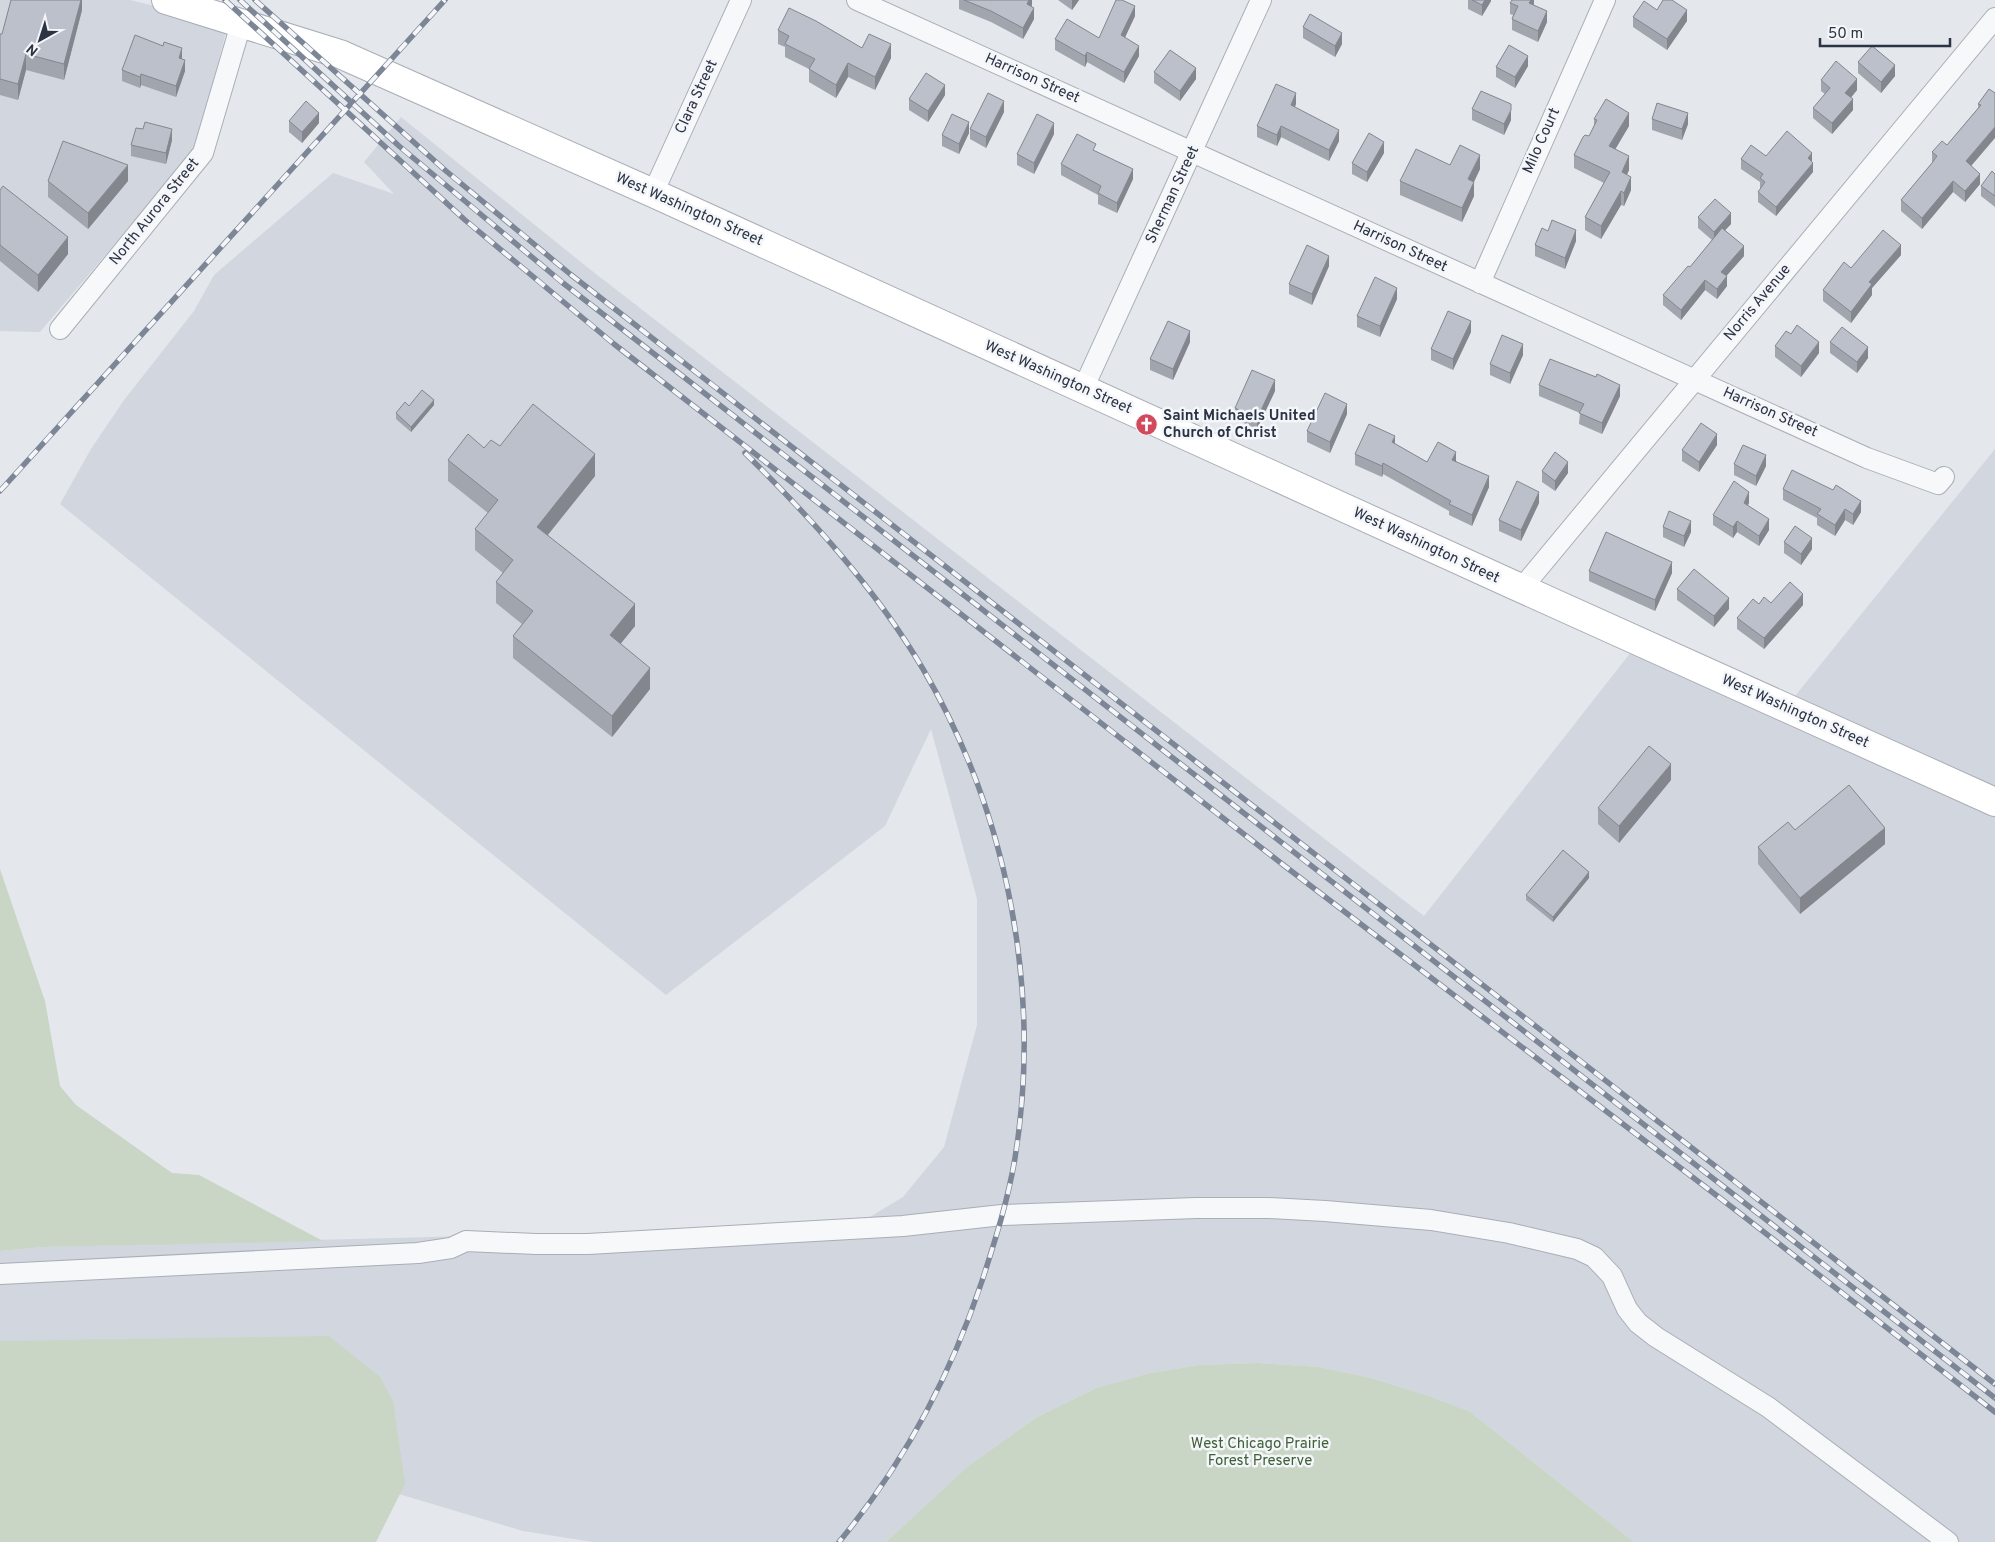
<svg xmlns="http://www.w3.org/2000/svg" width="1995" height="1542" font-family="Overpass,sans-serif">
<rect width="100%" height="100%" fill="#e4e7ec"/>
<!-- built -->
<path fill="#d2d6de" d="M0 0H130L228 24 197 147 40 332 0 331Z
M401 117 587 267 1424 916 1635 647 1995 813V1542H1634L1469 1411 1426 1395 1371 1378 1319 1367 1258 1363 1199 1365 1150 1373 1096 1388 1037 1417 967 1467 886 1542H593L523 1531 345 1478 0 1409V1251L43 1247 855 1226 903 1197 944 1147 977 1025V899L931 729 885 826 666 995 60 504 91 449 124 400 194 311 214 275 333 173 394 194 364 162Z
M1995 449V786L1795 696Z"/>
<!-- green -->
<path fill="#c9d6c5" d="M0 869 45 1001 60 1086 76 1105 172 1173 199 1175 323 1241 43 1247 0 1251Z
M329 1336 380 1377 393 1401 405 1484 376 1542H0V1341Z
M1258 1363 1319 1367 1371 1378 1426 1395 1469 1411 1634 1542H886L967 1467 1037 1417 1096 1388 1150 1373 1199 1365Z"/>
<g fill="none" stroke-linecap="round" stroke-linejoin="round">
<defs>
<path id="street" d="M857 0 1867 458 1938 484 1944 477
M653 193 741 0
M1480 283 1605 0
M60 329 203 153 241 24
M1083 389 1261 0
M1521 589 1995 18
M0 1274 418 1253 451 1248 466 1241 536 1244H588L903 1226 1002 1215 1196 1208H1268L1325 1211 1431 1220 1509 1233 1577 1249 1594 1257 1612 1276 1627 1309 1638 1323 1656 1337 1768 1407 1948 1542"/>
<path id="secondary" d="M166 0 340 54 653 193 1516 586 1995 802"/>
</defs>
<!-- street casing -->
<use href="#street" stroke="#a9aeb7" stroke-width="22"/>
<!-- secondary casing -->
<use href="#secondary" stroke="#a9aeb7" stroke-width="30"/>
<!-- street -->
<use href="#street" stroke="#f7f8fa" stroke-width="20"/>
<!-- secondary -->
<use href="#secondary" stroke="#fff" stroke-width="28"/>
<defs>
<path id="rail" d="M225 0 465 220 614 344 1286 867 1733 1208 1995 1412
M240 0 399 146 563 283 1995 1398
M255 0 446 171 570 274 1995 1384
M745 453C812 519 875 588 923 669 1008 814 1042 991 1015 1158 1008 1200 995 1241 982 1281 950 1377 903 1465 839 1542
M0 491 445 0"/>
</defs>
<!-- rail casing -->
<use href="#rail" stroke="#7d8696" stroke-width="5.5"/>
<!-- rail -->
<use href="#rail" stroke="#f4f6f9" stroke-width="4" stroke-dasharray="11" stroke-linecap="butt"/>
</g>
<!-- wall -->
<path fill="#a1a5ae" d="M82 0V10L64 80 26 70 18 100 0 95V34H2Z
M959 0H1032L1031 6 1034 19 1023 39 991 22 959 9Z
M1058 0H1079L1072 10Z
M1468 0H1491V1L1482 16 1468 9Z
M1534 0V5L1547 22 1538 42 1512 30V19L1513 15 1510 14V3Z
M1657 10 1687 21 1667 50 1633 27V17Z
M1135 16 1125 37 1139 56 1124 83 1087 62 1085 67 1055 50V39L1099 38Z
M1303 27 1342 44 1335 57 1303 38Z
M778 30 862 48 891 58 875 90 848 77 836 98 809 82V69L785 57V47L778 44Z
M182 59 185 71 176 97 141 85 140 88 122 81V70Z
M1858 62 1895 76 1881 93 1858 73Z
M1528 66 1515 88 1496 77V67Z
M1154 72 1196 79 1180 101 1154 83Z
M1821 80 1857 90 1851 98 1853 110 1832 134 1813 118V108L1825 94 1821 91Z
M1989 89 1971 166 1980 184 1965 202 1953 192 1922 229 1901 211V200L1932 163V152L1947 145 1978 108V104Z
M945 95 928 122 909 110V99Z
M1296 104 1295 107 1339 141 1329 161 1281 137 1277 146 1257 137V126Z
M1472 109 1511 120 1504 135 1472 120Z
M1004 112 986 148 970 139V129Z
M1594 119 1629 126 1615 149 1629 170 1627 174 1631 190 1624 206 1621 205 1601 239 1585 230V217L1604 183 1574 168V155L1589 136 1594 126Z
M1652 119 1688 124 1682 140 1652 130Z
M289 121 319 123 302 143 289 132Z
M143 129 172 140 166 164 131 156V145Z
M969 133 959 154 942 146V135Z
M1054 134 1034 174 1017 165V154Z
M1096 151 1133 179 1117 213 1098 204V195L1061 175V164Z
M1384 153 1367 182 1352 174V163Z
M1766 156 1812 162 1813 172 1776 216 1758 202V192L1761 188H1760V182L1741 169V159Z
M1450 165 1480 169 1474 182V196L1462 222 1400 195V181Z
M1995 174V207L1981 196V186Z
M48 181H128L88 229 48 197Z
M0 190 68 254 38 292 0 261Z
M1698 217 1731 224 1725 230 1744 256 1726 276 1727 286 1717 299 1705 290 1681 320 1663 305V295L1690 267 1712 240 1698 228Z
M1548 231 1576 241 1565 269 1535 256V245Z
M1901 255 1872 288V295L1851 323 1823 301V290L1851 268Z
M1329 266 1312 305 1289 294V284Z
M1397 299 1380 337 1357 327V316Z
M1471 332 1453 370 1431 360V349Z
M1190 342 1173 380 1150 370V359Z
M1830 342 1868 358 1857 373 1830 353Z
M1775 346 1819 353 1801 377 1775 357Z
M1523 355 1510 384 1490 375V364Z
M1539 385 1620 396 1602 434 1579 424 1580 413 1539 396Z
M1275 391 1257 429 1235 419V408Z
M434 405 411 432 396 419V413L409 406Z
M1347 414 1330 453 1307 442V431Z
M1395 444 1427 462 1456 461 1489 487 1472 526 1449 515V511L1383 474 1382 477 1355 465V454Z
M1717 445 1699 472 1682 461V450Z
M500 446 595 476 548 535 635 626 620 644 650 689 612 737 513 658V636L522 624 496 603V582L503 573 475 550V529L488 513 448 481V460L484 448Z
M1734 464 1766 466 1756 486 1734 475Z
M1542 471 1568 473 1555 491 1542 482Z
M1783 489 1861 512 1853 525 1845 520 1835 536 1817 525V518L1783 500Z
M1539 503 1521 541 1499 531V520Z
M1749 503 1747 505 1769 530 1759 546 1737 532 1733 538 1713 525V515Z
M1663 527 1691 532 1684 547 1663 537Z
M1784 542 1812 549 1801 565 1784 553Z
M1589 571 1672 573 1655 611 1589 581Z
M1677 589 1729 609 1714 627 1677 600Z
M1771 603 1803 605 1764 649 1737 629V618L1759 604Z
M1671 780 1619 843 1598 824V808Z
M1795 830 1885 844 1800 914 1758 864V847Z
M1589 878 1553 922 1526 900V895Z"/>
<!-- shaded-wall -->
<path fill="#83868d" d="M81 0H82V10L64 80V64Z
M1029 0H1032V5L1027 15V4Z
M1072 0H1079L1072 10Z
M1485 0H1491V1L1482 16V5Z
M1531 0H1534V3L1529 14V3Z
M1135 6V16L1121 46V35Z
M1034 8V19L1023 39V28Z
M1687 10V21L1667 50V39Z
M1547 11V22L1538 42V31Z
M1342 33V44L1335 57V46Z
M891 44V58L875 90V77Z
M1139 46V56L1124 83V72Z
M182 48V59L179 58Z
M1087 52V62L1085 67V56Z
M26 54V70L18 100V84Z
M1528 56V66L1515 88V77Z
M185 60V71L176 97V86Z
M848 63V77L836 98V85Z
M1895 65V76L1881 93V82Z
M1196 68V79L1180 101V91Z
M141 74V85L140 88V77Z
M1857 79V90L1845 104V93Z
M945 85V95L928 122V111Z
M1296 93V104L1291 116V105Z
M1853 99V110L1832 134V123Z
M1004 101V112L986 148V137Z
M1511 110V120L1504 135V124Z
M319 113V123L302 143V132Z
M1629 113V126L1609 160V146Z
M1688 113V124L1682 140V129Z
M969 122V133L959 154V144Z
M1054 123V134L1034 174V163Z
M1281 126V137L1277 146V135Z
M1995 127V138L1966 172V161Z
M172 129V140L166 164V153Z
M1339 130V141L1329 161V150Z
M1384 142V153L1367 182V172Z
M1812 153V162L1808 158Z
M1480 155V169L1468 194V179Z
M1629 156V170L1622 186V172Z
M1813 163V172L1776 216V207Z
M128 165V181L88 229V213Z
M1133 169V179L1117 213V203Z
M1980 174V184L1965 202V191Z
M1631 177V190L1624 206V193Z
M1953 181V192L1922 229V218Z
M1474 182V196L1462 222V208Z
M1621 191V205L1601 239V226Z
M1731 213V224L1714 242V232Z
M1576 230V241L1565 269V258Z
M68 237V254L38 292V275Z
M1901 245V255L1872 288V295L1851 323V312L1869 282Z
M1744 246V256L1721 282V272Z
M1329 256V266L1312 305V294Z
M1727 276V286L1717 299V289Z
M1705 280V290L1681 320V310Z
M1397 288V299L1380 337V326Z
M1471 321V332L1453 370V359Z
M1190 331V342L1173 380V369Z
M1819 342V353L1801 377V366Z
M1523 344V355L1510 384V373Z
M1868 347V358L1857 373V362Z
M1275 380V391L1257 429V419Z
M1620 385V396L1602 434V423Z
M434 400V405L411 432V427Z
M1347 404V414L1330 453V442Z
M1717 434V445L1699 472V462Z
M1395 436V446L1392 442Z
M1456 452V463L1452 460Z
M595 454V476L537 548V527Z
M1766 455V466L1756 486V476Z
M1568 462V473L1555 491V481Z
M1383 463V474L1382 477V466Z
M1489 476V487L1472 526V515Z
M1539 492V503L1521 541V530Z
M1749 492V503L1744 514V503Z
M1861 501V512L1853 525V514Z
M1845 509V520L1835 536V525Z
M1769 519V530L1759 546V536Z
M1691 521V532L1684 547V536Z
M1737 521V532L1733 538V527Z
M1812 538V549L1801 565V554Z
M1672 562V573L1655 611V600Z
M1803 594V605L1764 649V638Z
M1729 598V609L1714 627V616Z
M635 604V626L610 657V635Z
M650 668V689L612 737V716Z
M1671 764V780L1619 843V826Z
M1885 828V844L1800 914V898Z
M1589 872V878L1553 922V917Z"/>
<!-- building -->
<path fill="#bbc0ca" stroke="#83868d" d="M11 0H81L64 64 26 54 18 84 0 79V34H2Z
M964 0H1029L1027 4 1034 8 1023 28 991 11Z
M1116 0H1122L1135 6 1121 35 1139 46 1124 72 1087 52 1085 56 1055 39 1067 19 1099 38Z
M1472 0H1485L1482 5Z
M1512 0H1531L1529 3 1547 11 1538 31 1512 19 1518 6 1510 3Z
M1663 0H1672L1687 10 1667 39 1633 17 1644 1 1657 10Z
M789 8 816 21 862 48 869 34 891 44 875 77 848 63 836 85 809 69 815 59 785 44 789 36 778 30Z
M1310 14 1342 33 1335 46 1303 27Z
M135 35 163 46 164 42 182 48 179 58 185 60 176 86 141 74 140 77 122 70Z
M1509 45 1528 56 1515 77 1496 67Z
M1872 46 1895 65 1881 82 1858 62Z
M1170 50 1196 68 1180 91 1154 72Z
M1836 61 1857 79 1845 93 1853 99 1832 123 1813 108 1830 88 1821 80Z
M926 73 945 85 928 111 909 99Z
M1276 84 1296 93 1291 105 1339 130 1329 150 1281 126 1277 135 1257 126Z
M1989 89 1995 93V127L1966 161 1980 174 1965 191 1953 181 1922 218 1901 200 1932 163 1937 156 1932 152 1942 141 1947 145 1981 105 1978 104Z
M1481 91 1511 104V110L1504 124 1472 109Z
M988 93 1004 101 986 137 970 129Z
M1606 99 1629 113 1609 146 1629 156 1622 172 1631 177 1624 193 1621 191 1601 226 1585 217 1610 172 1574 155 1583 137 1585 135 1589 136 1597 120 1594 119Z
M306 101 319 113 302 132 289 121Z
M1657 103 1688 113 1682 129 1652 119Z
M952 114 969 122 959 144 942 135Z
M1037 114 1054 123 1034 163 1017 154Z
M145 122 172 129 166 153 131 145 136 128 143 129Z
M1787 131 1812 153 1808 158 1813 163 1776 207 1758 192 1765 182 1760 178 1763 174 1741 159 1751 145 1766 156Z
M1369 133 1384 142 1367 172 1352 163Z
M1077 134 1096 144 1093 150 1133 169 1117 203 1098 193 1101 186 1061 164Z
M63 141 128 165 88 213 48 181Z
M1460 145 1480 155 1468 179 1474 182 1462 208 1400 181 1416 149 1450 165Z
M1992 171 1995 174V196L1981 186Z
M3 186 68 237 38 275 0 245V190Z
M1715 199 1731 213 1714 232 1698 217Z
M1552 220 1576 230 1565 258 1535 245 1542 228 1548 231Z
M1722 228 1744 246 1721 272 1727 276 1717 289 1705 280 1681 310 1663 295 1688 266 1690 267Z
M1883 230 1901 245 1869 282 1872 284 1851 312 1823 290 1844 262 1851 268Z
M1307 245 1329 256 1312 294 1289 284Z
M1375 277 1397 288 1380 326 1357 316Z
M1448 311 1471 321 1453 359 1431 349Z
M1168 321 1190 331 1173 369 1150 359Z
M1797 325 1819 342 1801 366 1775 346 1786 331 1791 334Z
M1842 327 1868 347 1857 362 1830 342Z
M1502 335 1523 344 1510 373 1490 364Z
M1550 359 1596 377 1597 374 1620 385 1602 423 1579 413 1584 404 1539 385Z
M1252 370 1275 380 1257 419 1235 408Z
M422 390 434 400 411 427 396 413 405 402 409 406Z
M1325 393 1347 404 1330 442 1307 431Z
M533 404 595 454 537 527 635 604 610 635 650 668 612 716 513 636 533 611 496 582 513 560 475 529 498 500 448 460 468 434 484 448 491 440 500 446Z
M1701 423 1717 434 1699 462 1682 450Z
M1369 424 1395 436 1392 442 1427 462 1438 442 1456 452 1452 460 1489 476 1472 515 1449 504 1451 501 1383 463 1382 466 1355 454Z
M1743 445 1766 455 1756 476 1734 464Z
M1555 452 1568 462 1555 481 1542 471Z
M1792 470 1833 490 1836 485 1861 501 1853 514 1845 509 1835 525 1817 514 1821 509 1783 489Z
M1517 481 1539 492 1521 530 1499 520Z
M1734 481 1749 492 1744 503 1769 519 1759 536 1737 521 1733 527 1713 515Z
M1669 511 1691 521 1684 536 1663 527Z
M1795 526 1812 538 1801 554 1784 542Z
M1606 532 1672 562 1655 600 1589 571Z
M1694 569 1729 598 1714 616 1677 589Z
M1790 582 1803 594 1764 638 1737 618 1753 599 1759 604 1764 597 1771 603Z
M1649 746 1671 764 1619 826 1598 808Z
M1849 785 1885 828 1800 898 1758 847 1788 822 1795 830Z
M1563 850 1589 872 1553 917 1526 895Z"/>
<!-- icons -->
<defs>
<symbol id="church-disc" viewBox="-11 -11 22 22"><circle r="9.5" fill="#d1495b" stroke="#f4f6f9"/><path d="M-1.2-6h2.4v3.5h3.3v2.4h-3.3V6h-2.4V-.1h-3.3v-2.4h3.3Z" fill="#fff"/></symbol>
</defs>
<g fill-rule="evenodd">
<use href="#church-disc" x="1134" y="412" width="25" height="25"/>
</g>
<g text-anchor="middle" dominant-baseline="central" stroke-width="5" stroke-linejoin="round" paint-order="stroke">
<!-- street labels -->
<g font-size="15" fill="#2b3445" stroke="#f4f6f9">
<text transform="translate(1032 79) rotate(24)">Harrison Street</text>
<text transform="translate(697 97) rotate(-65)">Clara Street</text>
<text transform="translate(1542 141) rotate(-66)">Milo Court</text>
<text transform="translate(1173 195) rotate(-65)">Sherman Street</text>
<text transform="translate(689 210) rotate(24)">West Washington Street</text>
<text transform="translate(155 212) rotate(-51)">North Aurora Street</text>
<text transform="translate(1400 247) rotate(25)">Harrison Street</text>
<text transform="translate(1758 303) rotate(-50)">Norris Avenue</text>
<text transform="translate(1058 378) rotate(24)">West Washington Street</text>
<text transform="translate(1770 413) rotate(24)">Harrison Street</text>
<text transform="translate(1426 546) rotate(25)">West Washington Street</text>
<text transform="translate(1795 712) rotate(24)">West Washington Street</text>
</g>
<!-- poi labels -->
<g font-size="15" font-weight="bold" fill="#2b3445" stroke="#f4f6f9" text-anchor="start">
<text x="1163" y="416">Saint Michaels United<tspan x="1163" dy="17">Church of Christ</tspan></text>
</g>
<!-- park labels -->
<g font-size="15" fill="#3f6138" stroke="#f4f6f9">
<text x="1260" y="1444">West Chicago Prairie<tspan x="1260" dy="17">Forest Preserve</tspan></text>
</g>
</g>
<!-- north arrow -->
<g transform="translate(40 40) rotate(219)" stroke="#f4f6f9" stroke-width="4" paint-order="stroke">
<path d="M0-4L9 19L0 12L-9 19Z" fill="#2b3445"/>
<text y="-8" font-size="14" font-weight="bold" text-anchor="middle" fill="#2b3445">N</text>
</g>
<!-- scale -->
<path d="M1820 38v8h130v-8" fill="none" stroke="#2b3445" stroke-width="2.5"/>
<text x="1828" y="38" font-size="15" fill="#2b3445" stroke="#f4f6f9" stroke-width="4" paint-order="stroke">50 m</text>
</svg>
